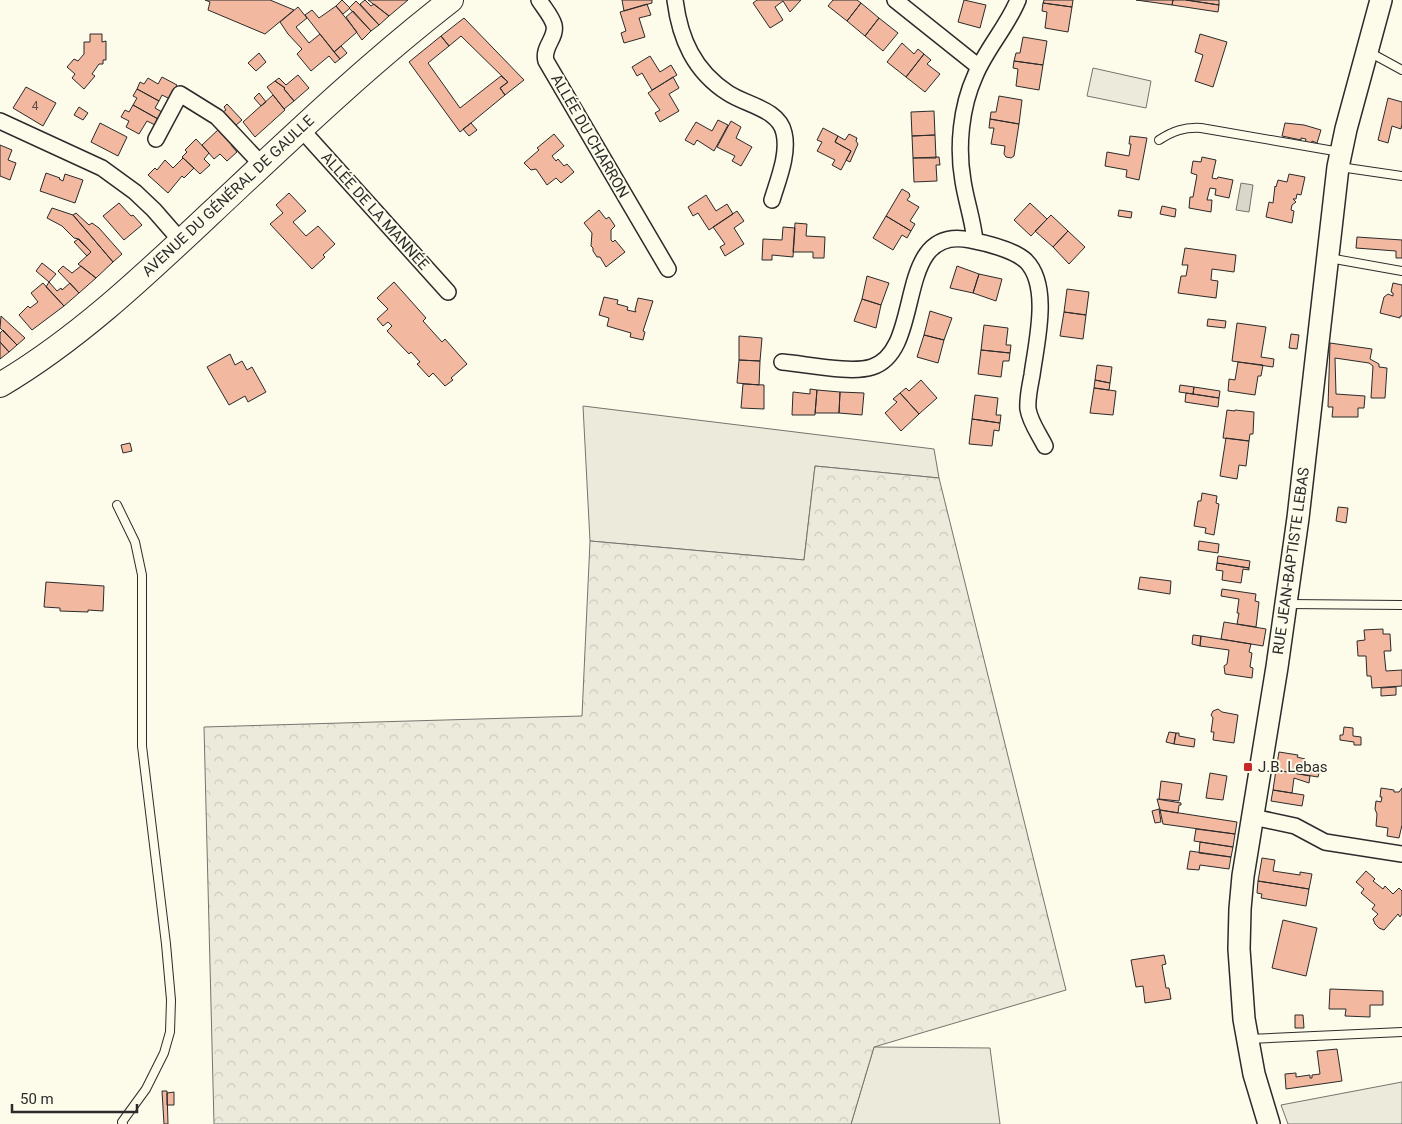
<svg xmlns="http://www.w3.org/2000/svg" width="1402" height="1124" font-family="Roboto,sans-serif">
<defs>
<pattern id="forest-crowns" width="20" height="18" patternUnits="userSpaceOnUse" patternTransform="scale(1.25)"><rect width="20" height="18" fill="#ecebdb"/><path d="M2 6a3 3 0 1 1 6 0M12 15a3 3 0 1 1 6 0" fill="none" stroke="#cbcabc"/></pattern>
</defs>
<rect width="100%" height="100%" fill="#fdfbea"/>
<!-- green -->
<path fill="#ecebdb" stroke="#74746e" d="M1093 68 1151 81 1146 108 1087 96Z
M583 406 934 449 939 478 815 466 804 560 590 541Z
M874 1047 990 1048 1000 1124H851Z
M1402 1082V1124H1288L1281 1105Z"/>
<!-- forest -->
<path fill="url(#forest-crowns)" stroke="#74746e" d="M815 466 939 478 1066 990 874 1047 851 1124H214L204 727 582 716 590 541 804 560Z"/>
<!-- water -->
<path fill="#d8d7c9" stroke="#74746e" d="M1241 183 1253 185 1249 212 1236 210Z"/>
<!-- building -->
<path fill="#f2b8a0" stroke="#2b2b2b" d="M205 0H270L294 10 265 34 208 10 210 2Z
M342 0 350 8 343 14 336 6Z
M365 0 371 6 374 4 389 16 379 25 360 4Z
M368 0H408L389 16Z
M622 0H652V3L624 11Z
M757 0H801L790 12 783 1 775 7 783 20 770 28 753 3Z
M833 0H857L861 3 847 21 828 6Z
M964 0 986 5 980 28 958 22Z
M1044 0H1073L1072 7 1043 3Z
M1136 0H1173L1172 5Z
M1173 0H1186L1219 5 1218 12 1172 5Z
M1186 0H1219V5Z
M356 1 379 25 371 31 349 8Z
M861 3 879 18 865 36 847 21Z
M1043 3 1072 7 1068 32 1045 28 1047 12 1042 11Z
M647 4 651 15 639 18 645 37 624 43 621 33 626 31 620 12Z
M336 6 357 32 334 52 305 15 312 10 319 18Z
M298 7 307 18 296 27 309 43 320 34 340 59 335 63 329 56 311 71 297 54 302 49 288 34 280 22Z
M353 11 371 31 362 40 346 17Z
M464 18 524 80 505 95 500 88 508 82 461 36 449 46 441 36Z
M879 18 898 33 883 51 865 36Z
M90 34H102V42L106 41V60H103V64H99L92 74 95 76 84 89 72 78 75 74 67 67 74 59 78 61 84 54V42H90Z
M1200 34 1227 42 1213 87 1195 81 1203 55 1195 52Z
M441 36 449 46 428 63 460 108 501 76 508 82 500 88 505 95 460 132 409 62Z
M1023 37 1047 41 1043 65 1014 61 1016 53H1020Z
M902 43 914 54 918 49 924 54 906 77 887 62Z
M341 46 347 53 340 59 334 52Z
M259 53 266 62 256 71 248 63Z
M924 54 931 60 927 64 940 74 925 92 906 77Z
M650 56 660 72 671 65 677 75 652 90 642 73 637 76 632 67Z
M1014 61 1043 65 1039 90 1016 86 1018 69 1013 68Z
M298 75 309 88 294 101 284 89 285 88 275 81 279 78 286 85Z
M162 77 177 85 170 99 162 95 159 101 137 89 140 82 144 84 148 78 158 84Z
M673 77 679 88 669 94 679 111 660 122 655 113 660 110 648 93Z
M275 81 285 88 284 89 294 101 284 109 267 87Z
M26 87 56 103 43 126 13 108Z
M137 89 159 101 155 108 162 112 158 119 133 105 137 98 133 96Z
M259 93 266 102 261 106 254 98Z
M273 95 285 110 255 137 243 122Z
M999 96 1022 100 1019 124 990 119 991 112H996Z
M1388 98 1402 102V124L1401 129 1392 126 1388 143 1378 140Z
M227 104 242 120 235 126 223 112 226 110 224 107Z
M133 105 158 119 155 125 147 121 139 134 126 127 129 121 121 117 125 110 129 112Z
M79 107 88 113 83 120 74 115Z
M934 111 935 135 912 136 911 112Z
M990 119 1019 124 1014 156 1011 158 1006 157 1004 154 1005 146 991 144 994 128H989Z
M718 120 728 125 714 151 697 140 694 145 685 140 696 122 712 131Z
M731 121 741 127 736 138 752 147 741 166 732 161 735 156 717 147Z
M100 123 127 137 118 156 91 142Z
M471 123 477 130 469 136 463 129Z
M1285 123 1304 125 1321 130 1317 143 1312 141 1311 145 1305 143 1306 139 1301 138V140L1282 136Z
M220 128 233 143 231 145 237 152 227 161 220 154 214 159 202 145Z
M823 128 838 136 835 142 851 151 841 170 832 165 835 160 817 151 822 142 817 140Z
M554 134 564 146 552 156 556 161 558 159 564 166 567 164 574 172 561 183 556 178 547 185 536 169 531 170 524 163 539 150 537 148Z
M849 134 857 138 856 141 858 144 850 162 846 160 851 151 835 142 838 136 845 140Z
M935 135 936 158H913L912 136Z
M1130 136 1147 138 1139 180 1126 177 1127 170 1105 166 1107 152 1129 156 1131 144H1129Z
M196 139 209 153 204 159 210 165 200 174 182 157 187 152 185 150Z
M0 145 12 150 8 160 16 163 10 180 0 176Z
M939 157 940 165H936L937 181 914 182 913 158Z
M1202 157 1216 160 1212 178 1217 179 1218 177 1233 180 1229 198 1215 195 1216 189 1210 188 1207 200H1212L1211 212 1189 208 1190 197H1193L1197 175 1191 173 1193 161 1201 162Z
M183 158 194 168 184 178 182 176 168 193 148 175 155 168 157 170 165 160 173 168Z
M46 173 60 178 59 179 63 181 65 174 83 180 75 203 40 191Z
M1289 174 1305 177 1301 195 1297 194 1296 199H1293L1296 202 1292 205 1291 210 1294 211 1292 223 1266 217 1269 202 1273 203 1275 186 1276 187 1278 180 1287 182Z
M902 189 909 193 910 196 907 200 919 207 910 221 915 224 911 231 886 216Z
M289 193 306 211 293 222 306 236 318 226 335 244 323 255 325 257 312 269 270 224 283 213 276 205Z
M706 195 716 211 727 204 733 214 709 230 698 213 693 216 688 207Z
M119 203 131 216 133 215 142 225 124 240 103 216Z
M1030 203 1047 219 1031 236 1014 220Z
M1162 206 1176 209 1175 217 1160 214Z
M52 208 73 215 113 262 96 278 78 264 91 252 79 239 74 238 62 226 47 218Z
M599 210 606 219 609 217 615 226 611 230V240L613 242 615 240 625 252 606 267 600 257H597L593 251V248L591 246 592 233 584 223Z
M1119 210 1132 212 1131 218 1118 216Z
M737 211 744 221 734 228 744 244 725 256 720 247 725 244 713 227Z
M76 213 89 225 92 223 99 228 122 254 113 262 73 215Z
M1051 215 1068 231 1053 247 1035 231Z
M886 216 911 231 907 238 902 235 893 250 873 238Z
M795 223 807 224 806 236 825 237 824 258H813V252H793Z
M783 227 795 228 793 257 772 255V260H762L763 239 782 240Z
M1068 231 1085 247 1069 264 1053 247Z
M1357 237 1402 240V258H1396V251L1356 248Z
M78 239 91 252 87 256 74 242Z
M1185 248 1236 255 1234 272 1212 269 1211 280 1218 281 1216 298 1178 293 1181 276H1186L1188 265H1182Z
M42 263 56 274 49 282 36 271Z
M63 266 72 273 81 266 96 278 79 293 58 271Z
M957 266 979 274 973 293 950 288Z
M979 274 1002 279 996 301 973 293Z
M867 276 889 283 881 305 862 299Z
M49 282 57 291 61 288 62 290 70 283 79 293 64 306 46 287Z
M394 282 426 318 423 321 442 342 445 339 467 364 451 378 453 380 445 386 433 373 429 377 417 364 420 362 411 352 409 354 387 331 392 326 388 322 383 326 377 319 388 309 377 298Z
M43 283 64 306 32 330 19 315 28 306 30 308 38 302 31 293Z
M1393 283 1402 285V316H1400V318L1380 313 1384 297 1388 294 1393 296V293L1391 292Z
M1067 289 1089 292 1086 315 1064 312Z
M604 297 618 300 617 304 628 307 627 310 636 312 635 310 638 298 653 301 643 331 645 332 643 340 630 337 631 333 607 326 609 318 599 315Z
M862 299 881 305 876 328 854 321Z
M930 311 952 318 944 340 924 335Z
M1064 312 1086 315 1083 339 1060 336Z
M1 316 25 338 17 345 0 328Z
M1208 319 1226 321 1225 328 1207 326Z
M1237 323 1266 327 1261 357 1274 359 1273 367 1232 361Z
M984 325 1008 328 1006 345H1011L1010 353 981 350Z
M3 330 17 345 9 352 0 342V333Z
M1291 334 1299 335 1297 349 1289 348Z
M924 335 944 340 938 363 917 357Z
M739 336 762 338 760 361 739 360Z
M0 342 9 352 0 359Z
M1330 343 1372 349 1370 359 1379 364V367L1387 368 1385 398H1371L1373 366 1369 363 1335 358 1336 394 1365 396 1364 408H1358V417H1332L1333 407H1328Z
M981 350 1010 353 1009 361H1003L1001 377 978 374Z
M230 354 235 365 242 361 247 370 252 367 266 392 248 402 245 396 229 405 207 367Z
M739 360 760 361 759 385 737 383Z
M1238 362 1263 365 1261 376H1258L1255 395 1228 391 1229 379 1235 380Z
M1097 365 1112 367 1110 383 1095 380Z
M921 380 937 398 919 414 900 393 906 388 909 391Z
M1095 380 1110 383 1109 390 1094 388Z
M743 384 764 385V409L741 408Z
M1180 385 1194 387 1193 394 1179 392Z
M1194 387 1220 391 1219 398 1193 394Z
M1094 388 1116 391 1113 415 1090 413Z
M810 389 817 390 815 415H792L793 392 810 394Z
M817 390 840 392 839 413H815Z
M840 392 864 393 862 415 839 413Z
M900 393 919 414 901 431 885 413 897 402 893 399Z
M1186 393 1219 398 1218 407 1185 402Z
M975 395 998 398 996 415H1001L1000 423 972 419Z
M1227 410 1235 411V410L1254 412 1253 434H1250L1249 441 1223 438Z
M972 419 1000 423 999 431 994 430 992 446 969 444Z
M1226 438 1249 441 1246 466 1239 465 1237 479 1220 476Z
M130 443 132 451 123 453 121 445Z
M1202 493 1217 496 1216 503 1219 504 1214 535 1205 533 1206 528 1194 526 1198 501H1201Z
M1338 507 1348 508 1346 523 1336 521Z
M1199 541 1219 544 1218 553 1198 550Z
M1218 556 1250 561 1249 568 1217 563Z
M1217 563 1249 568V570L1243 569 1241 583 1222 580 1223 571 1216 570Z
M1140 577 1171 581 1170 594 1138 589Z
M46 582 104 586 103 611 88 610V612L60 611V608L44 607Z
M1222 589 1256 594 1255 601 1259 602 1256 627 1237 624 1239 613H1237L1239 599 1221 596Z
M1224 622 1266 629 1263 646 1221 639Z
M1383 629V634H1390L1391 651H1384L1386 671 1402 670V686L1372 688 1371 676H1367L1366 656H1358L1357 641 1365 640 1364 630Z
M1193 635 1201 636 1200 646 1192 644Z
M1201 636 1251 644 1249 652 1252 653 1250 667 1253 668 1252 678 1225 674 1224 666 1227 664 1229 650 1200 646Z
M1396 687V695L1381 696V688Z
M1218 709 1222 712 1238 715 1234 743 1213 740 1214 732H1211L1213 718 1211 715 1213 711Z
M1344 727 1353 728V736L1361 737V745H1354V742L1340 740V735H1343Z
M1169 732 1176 733 1174 744 1166 742Z
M1176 733H1179V736L1195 739 1194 747 1174 744Z
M1279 752 1298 755 1297 757 1305 759 1304 771 1319 773 1318 777 1276 770Z
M1276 770 1310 776 1309 783 1294 778 1292 793 1273 790Z
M1210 773 1227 776 1223 800 1206 798Z
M1161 781 1182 784 1179 801 1159 799Z
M1381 788 1394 790V792H1399L1402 788V825L1399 838 1387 836 1388 828 1376 826 1377 814 1375 809 1376 801 1381 802 1382 797H1380Z
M1273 790 1304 795 1302 806 1271 801Z
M1157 799 1181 803V805H1179L1178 813 1160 810Z
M1159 809 1161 822 1155 823 1152 811Z
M1160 810 1237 822 1235 834 1163 824Z
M1196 829 1235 834 1233 847 1194 841Z
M1200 842 1233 847 1231 857 1199 853Z
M1190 851 1231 857 1229 869 1200 865 1199 870 1187 869Z
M1262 858 1275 860 1273 871 1300 875V872L1312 874 1309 889 1258 881Z
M1366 871 1375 879 1373 881 1383 889 1385 886 1393 894 1399 888 1402 891V914L1400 917 1398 914 1384 930 1379 928 1375 924 1373 919 1378 914 1372 909 1375 905 1361 893 1364 889 1356 882Z
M1258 881 1309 889 1306 906 1261 898 1262 894 1257 893Z
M1283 920 1317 928 1306 976 1272 968Z
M1164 955 1166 964 1162 965 1166 988H1169L1171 999 1145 1003 1143 986 1136 987 1131 960Z
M1330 989 1383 991V1005H1370V1017L1345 1016 1346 1009H1329Z
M1295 1015H1303L1304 1028H1295Z
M1337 1049 1342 1081 1286 1089 1285 1074 1296 1073V1077L1310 1075V1078H1312V1075L1320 1074 1317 1051Z
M162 1091H167L168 1124H164Z
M174 1092V1105H167V1093Z"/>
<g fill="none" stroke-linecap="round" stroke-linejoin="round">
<defs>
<path id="service" d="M1369 52 1402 70
M1159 140C1173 131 1184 127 1201 128L1340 152
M1340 167 1402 176
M1329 258 1402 271
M117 505 135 542 142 575V746L166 944 171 1000 170 1032 164 1053 146 1089 122 1122 123 1124
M1288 604 1402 605
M1249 1039 1402 1032"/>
<path id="minor" d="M539 0C544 8 552 17 554 25 557 38 542 47 546 61L668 269
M675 0C680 39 694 71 728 93 746 105 779 109 784 133 789 154 778 180 772 200
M895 0 979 67
M0 121 102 168 135 192 154 210 181 241
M301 129 448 292
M156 139 180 94 217 117 263 166
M975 241C973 220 966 201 963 181 957 147 961 107 975 76 986 49 1007 27 1018 0
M782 362C806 364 851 374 872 367 926 350 892 224 970 240 986 243 1014 250 1026 261 1051 286 1036 344 1032 375 1030 386 1027 398 1028 409 1030 422 1039 434 1045 446
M1253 817 1295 826 1325 842 1402 854"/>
<path id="secondary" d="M1269 1124 1254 1074 1244 1019 1239 949 1240 909 1243 876 1277 667 1298 518 1338 167 1346 129 1381 0"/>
<path id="primary" d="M0 385C78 339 145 275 211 213 289 140 366 66 451 0"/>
</defs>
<!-- service casing -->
<use href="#service" stroke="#2b2b2b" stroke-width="10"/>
<!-- minor casing -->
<use href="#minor" stroke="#2b2b2b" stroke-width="18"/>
<!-- secondary casing -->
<use href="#secondary" stroke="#2b2b2b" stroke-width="24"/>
<!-- primary casing -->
<use href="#primary" stroke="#2b2b2b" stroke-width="26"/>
<!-- service -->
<use href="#service" stroke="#fdfbea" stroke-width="8"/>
<!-- minor -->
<use href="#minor" stroke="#fdfbea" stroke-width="15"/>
<!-- secondary -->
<use href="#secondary" stroke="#fdfbea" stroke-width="21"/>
<!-- primary -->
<use href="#primary" stroke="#fdfbea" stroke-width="24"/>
</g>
<!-- markers -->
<rect fill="#c62828" stroke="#fdfbea" stroke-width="2" x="1243" y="762" width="10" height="10" rx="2.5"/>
<g text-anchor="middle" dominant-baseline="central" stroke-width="4" stroke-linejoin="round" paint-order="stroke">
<!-- number labels -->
<g font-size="12" fill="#5d4e48">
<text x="35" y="106">4</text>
</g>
<!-- street labels -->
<g font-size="15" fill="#2b2b2b" stroke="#fdfbea">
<text transform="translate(590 136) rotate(60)">ALLÉE DU CHARRON</text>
<text transform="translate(228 196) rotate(-43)">AVENUE DU GÉNÉRAL DE GAULLE</text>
<text transform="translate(375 211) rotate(48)">ALLÉE DE LA MANNÉE</text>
<text transform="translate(1291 561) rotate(-82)">RUE JEAN-BAPTISTE LEBAS</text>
</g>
<!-- poi labels -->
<g font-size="15" fill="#2b2b2b" stroke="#fdfbea" text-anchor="start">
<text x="1258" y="767">J.B. Lebas</text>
</g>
</g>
<!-- scale -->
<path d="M12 1104v8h125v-8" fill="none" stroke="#2b2b2b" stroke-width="2.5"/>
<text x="20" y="1104" font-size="15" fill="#2b2b2b" stroke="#fdfbea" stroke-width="4" paint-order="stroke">50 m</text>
</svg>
